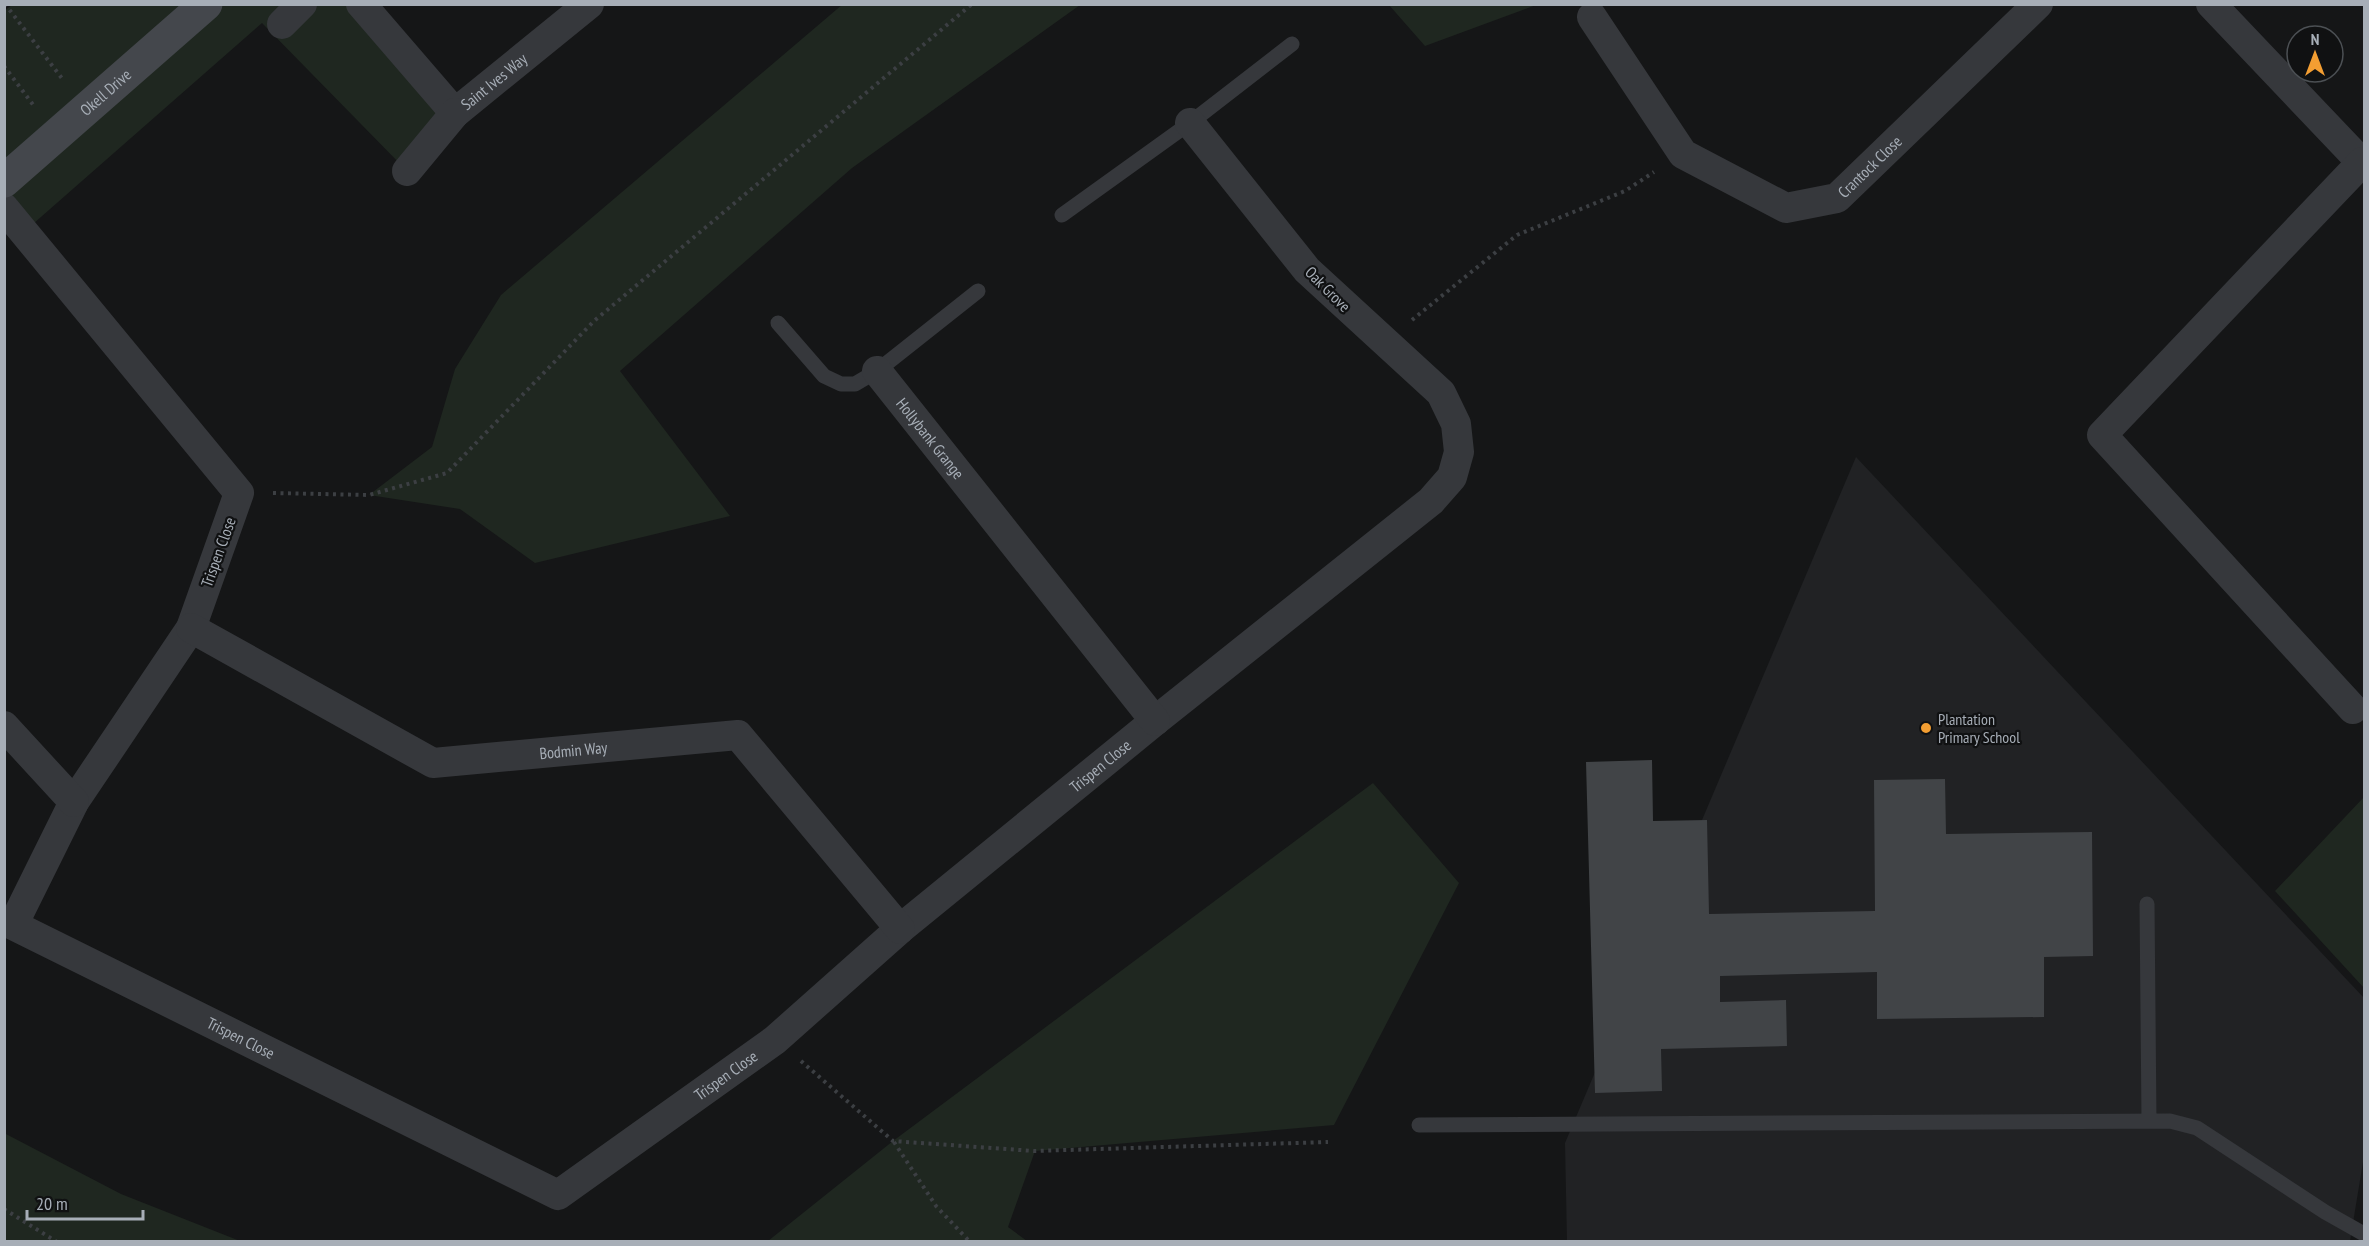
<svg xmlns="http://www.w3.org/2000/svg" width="2369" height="1246" font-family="'PT Sans Narrow',sans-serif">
<rect width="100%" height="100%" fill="#151617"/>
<!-- built -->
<path fill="#212224" d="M1856 457 2364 998V1156L2350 1241H1567L1565 1143Z"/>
<!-- green -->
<path fill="#1f2720" d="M843 4 1080 5 852 168 620 371 730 516 535 563 460 509 369 495 432 447 455 369 501 295Z
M12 5H361L455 113 407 171 262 23 25 231 4 181V11Z
M1389 5H1536L1425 46Z
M1373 783 1459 883 1334 1125 1035 1151 1008 1227 1027 1241H768L893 1141Z
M2364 797V988L2275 891Z
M4 1133 121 1194 240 1241H5Z"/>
<!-- building -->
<path fill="#414447" d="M1652 760 1653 821 1707 820 1709 914 1875 911 1874 780 1945 779 1946 834 2092 832 2093 956 2044 957V1017L1877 1019V972L1720 976V1002L1786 1000 1787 1046 1661 1049 1662 1091 1595 1093 1586 762Z"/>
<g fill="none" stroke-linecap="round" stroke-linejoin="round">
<!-- path -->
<path stroke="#3c3f43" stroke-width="4" stroke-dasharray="3 4.5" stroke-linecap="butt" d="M5 4 64 81
M4 66 34 106
M1412 320 1517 235 1625 191 1654 172
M273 493 369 495 447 473 594 321 972 4
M801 1061 893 1141 1034 1151 1328 1142
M894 1142 936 1206 970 1242
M4 1209 57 1242"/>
<!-- lane -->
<path stroke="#36383c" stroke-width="15" d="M1062 215 1190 123 1292 44
M778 323 824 376 841 384H855L877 371 978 291
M2147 904 2149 1121
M1419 1125 2170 1121 2197 1128 2325 1212 2364 1234"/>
<!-- street -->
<g stroke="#36383c" stroke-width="30">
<path id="s1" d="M361 4 455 113 589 4"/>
<path d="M2211 4 2364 165"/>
<path id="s2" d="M1592 17 1683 154 1786 208 1837 198 2038 4"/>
<path d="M282 24 302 4"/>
<path d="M407 171 455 113"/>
<path id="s3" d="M4 208 239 493 191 628 74 802 13 925 558 1195 775 1040 900 929 1155 721 1431 501 1452 477 1459 452 1456 424 1441 393 1307 270 1190 123"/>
<path id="s4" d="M877 371 1155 721"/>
<path id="s5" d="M191 628 433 763 738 735 900 929"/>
<path d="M2353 709 2102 435 2362 162"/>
<path d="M4 726 74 802"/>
</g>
<!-- secondary -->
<path stroke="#44474c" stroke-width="33" id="s6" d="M4 181 206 4"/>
</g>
<!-- markers -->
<circle fill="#f39e32" stroke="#101112" stroke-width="2" cx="1926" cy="728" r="6"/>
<g text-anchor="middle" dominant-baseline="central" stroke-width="4.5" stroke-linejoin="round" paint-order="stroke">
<!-- street labels -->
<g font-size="16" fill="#a7aeb7" stroke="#101112">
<text stroke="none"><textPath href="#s1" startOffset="194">Saint Ives Way</textPath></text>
<text stroke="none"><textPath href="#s6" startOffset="135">Okell Drive</textPath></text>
<text stroke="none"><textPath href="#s2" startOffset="378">Crantock Close</textPath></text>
<text transform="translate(1328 289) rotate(45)">Oak Grove</text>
<text stroke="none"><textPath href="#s4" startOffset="86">Hollybank Grange</textPath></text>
<text transform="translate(218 552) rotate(-70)">Trispen Close</text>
<text stroke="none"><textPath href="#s5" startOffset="418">Bodmin Way</textPath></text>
<text stroke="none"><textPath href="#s3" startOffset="2160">Trispen Close</textPath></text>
<text stroke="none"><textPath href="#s3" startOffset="1114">Trispen Close</textPath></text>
<text stroke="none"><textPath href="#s3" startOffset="1674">Trispen Close</textPath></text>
</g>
<!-- poi labels -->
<g font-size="16" fill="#a7aeb7" stroke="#101112" text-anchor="start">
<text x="1938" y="719">Plantation<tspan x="1938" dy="18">Primary School</tspan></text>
</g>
</g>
<!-- border -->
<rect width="2369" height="1246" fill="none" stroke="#a7aeb7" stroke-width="12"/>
<!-- north arrow -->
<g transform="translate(2315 54)"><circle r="28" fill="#101112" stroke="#4c5054" stroke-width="1.5"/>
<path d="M0-4.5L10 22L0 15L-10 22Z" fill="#f39e32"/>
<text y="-9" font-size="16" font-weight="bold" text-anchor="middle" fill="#a7aeb7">N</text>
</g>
<!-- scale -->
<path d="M27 1210v9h116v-9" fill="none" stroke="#a7aeb7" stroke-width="3"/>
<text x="36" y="1210" font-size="18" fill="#a7aeb7" stroke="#101112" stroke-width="4.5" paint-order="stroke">20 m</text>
</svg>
